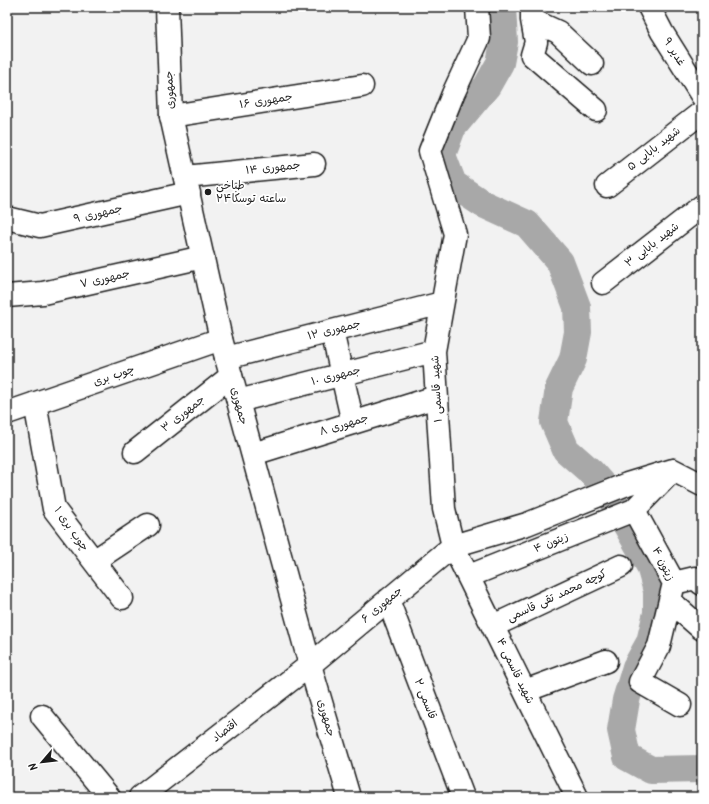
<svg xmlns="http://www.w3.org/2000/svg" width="709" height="804" font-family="Kalam,'Playpen Sans Arabic',sans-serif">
<rect width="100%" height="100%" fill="#f2f2f2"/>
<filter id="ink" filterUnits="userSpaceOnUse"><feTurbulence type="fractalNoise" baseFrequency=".025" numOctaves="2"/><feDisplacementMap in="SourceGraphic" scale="8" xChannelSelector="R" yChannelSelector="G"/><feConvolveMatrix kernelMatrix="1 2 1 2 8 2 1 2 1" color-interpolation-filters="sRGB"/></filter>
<g filter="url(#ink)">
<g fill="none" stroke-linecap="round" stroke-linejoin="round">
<!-- river -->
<path stroke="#a8a8a8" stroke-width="28" d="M502 7 504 42 500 63 487 86 452 128 442 155 453 184 483 204 527 224 560 262 577 307 578 332 573 359 559 388 554 422 566 450 591 472 606 489 650 566 657 591V613L650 642 636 667 626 700 621 730 627 757 651 770 702 769"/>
<defs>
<path id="minor" d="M477 7 479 38 453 94 430 151 455 234 434 351 444 509 453 546 577 797
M532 7V20L536 42 532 55 596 110
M649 7 662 32 702 96
M532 20 558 32 592 64
M171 116 362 86
M185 177 314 164
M607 186 702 112
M7 218 40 226 189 193
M603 283 702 206
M7 296 43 293 203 257
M332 331 353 423
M226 358 442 303
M238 401 434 351
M35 403 54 509 122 598
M7 413 221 339
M135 452 231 376
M253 454 436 397
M94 561 148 525
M469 576 634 510
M674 583 695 578 702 584
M388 600 463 797
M670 601 702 629
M493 626 621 566
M310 665 453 546 527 524 627 484 673 470
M525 691 606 661
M680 705 640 682 659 646 674 583 634 510 673 470 702 485
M42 716 109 797"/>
<path id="major" d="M167 7 171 116 221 339 310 665 349 797
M140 797 310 665"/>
</defs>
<!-- minor casing -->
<use href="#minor" stroke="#1c1c1c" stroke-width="25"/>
<!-- major casing -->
<use href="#major" stroke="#1c1c1c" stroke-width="25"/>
<!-- minor -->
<use href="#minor" stroke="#fff" stroke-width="22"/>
<!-- major -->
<use href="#major" stroke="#fff" stroke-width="22"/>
</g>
</g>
<!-- markers -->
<circle fill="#1c1c1c" stroke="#fff" stroke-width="1.5" cx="208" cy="192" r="4"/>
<g text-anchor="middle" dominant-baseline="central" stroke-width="3.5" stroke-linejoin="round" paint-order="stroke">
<!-- street labels -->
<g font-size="11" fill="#1c1c1c" stroke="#fff">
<text transform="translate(674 52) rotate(58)">غدیر ۹</text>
<text transform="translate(170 90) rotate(-92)">جمهوری</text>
<text transform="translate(266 101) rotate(-9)">۱۶ جمهوری</text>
<text transform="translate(654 149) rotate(-38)">۵ شهید بابایی</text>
<text transform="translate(273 168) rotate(-6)">۱۴ جمهوری</text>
<text transform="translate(98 214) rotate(-13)">۹ جمهوری</text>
<text transform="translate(652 245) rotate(-38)">۳ شهید بابایی</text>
<text transform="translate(105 279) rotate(-13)">۷ جمهوری</text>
<text transform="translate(334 330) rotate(-14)">۱۲ جمهوری</text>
<text transform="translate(114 376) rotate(-19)">چوب بری</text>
<text transform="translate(336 376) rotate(-14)">۱۰ جمهوری</text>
<text transform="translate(437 389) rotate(-93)">۱ شهید قاسمی</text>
<text transform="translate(239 406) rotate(75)">جمهوری</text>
<text transform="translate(183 414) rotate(-38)">۳ جمهوری</text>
<text transform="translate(344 425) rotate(-17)">۸ جمهوری</text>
<text transform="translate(71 529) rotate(55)">۱ چوب بری</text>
<text transform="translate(551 543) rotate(-22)">زیتون ۴</text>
<text transform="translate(663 564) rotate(63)">۴ زیتون</text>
<text transform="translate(557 596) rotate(-25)">کوچه محمد تقی قاسمی</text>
<text transform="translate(382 605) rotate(-40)">جمهوری ۶</text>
<text transform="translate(515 671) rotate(64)">۴ شهید قاسمی</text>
<text transform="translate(425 699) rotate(69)">قاسمی ۲</text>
<text transform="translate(326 718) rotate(74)">جمهوری</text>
<text transform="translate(225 731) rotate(-38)">اقتصاد</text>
</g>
<!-- poi labels -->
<g font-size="11" fill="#1c1c1c" stroke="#fff" text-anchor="start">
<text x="216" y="186">طباخی<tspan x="216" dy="13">۲۴ساعته توسکا</tspan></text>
</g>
</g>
<!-- margin -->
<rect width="709" height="804" fill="none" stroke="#fff" stroke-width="24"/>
<rect x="12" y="12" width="685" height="780" fill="none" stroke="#1c1c1c" stroke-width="1.5" filter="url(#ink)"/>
<!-- north arrow -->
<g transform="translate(42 762) rotate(242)" stroke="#ffffff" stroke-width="3" paint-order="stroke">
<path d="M0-3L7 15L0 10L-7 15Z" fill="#1c1c1c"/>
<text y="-6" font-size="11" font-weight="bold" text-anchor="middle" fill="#1c1c1c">N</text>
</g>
</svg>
